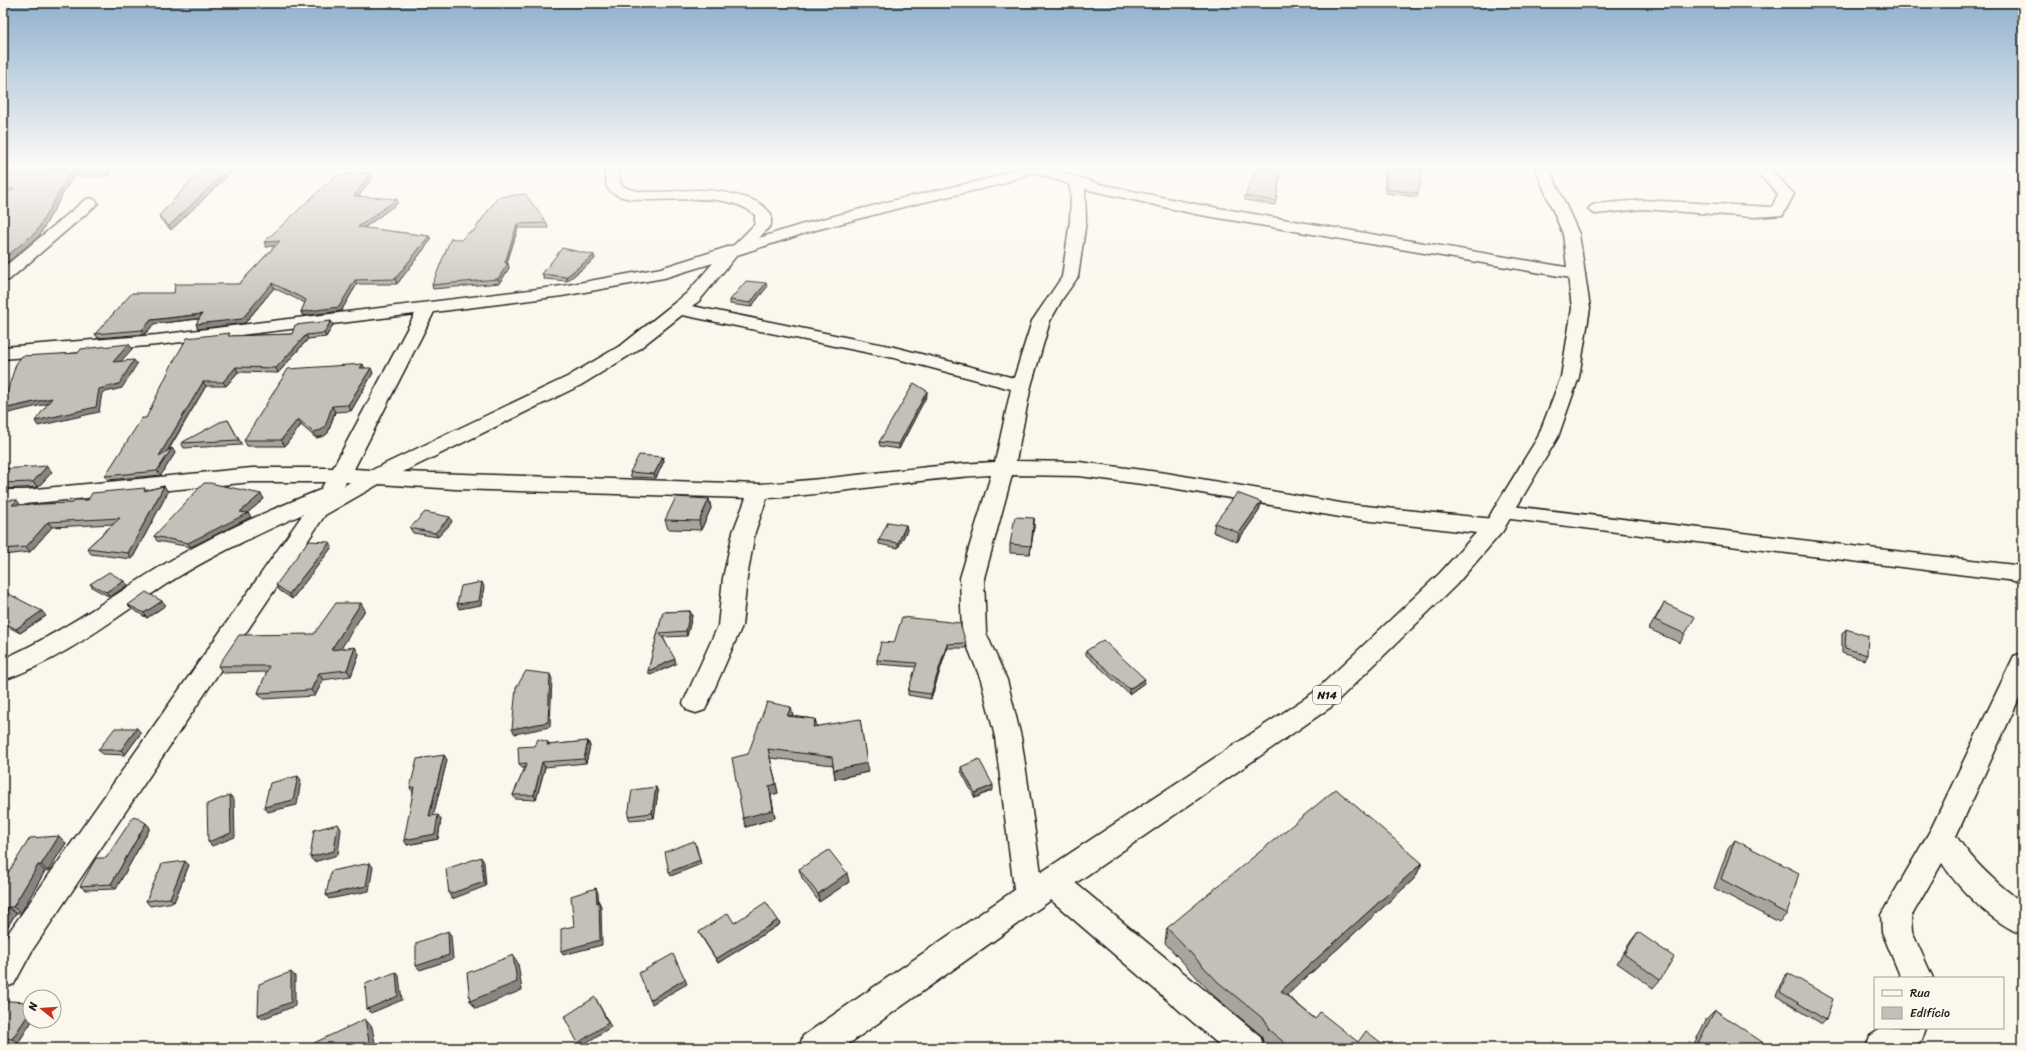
<svg xmlns="http://www.w3.org/2000/svg" width="2026" height="1051" font-family="Sriracha,sans-serif">
<rect width="100%" height="100%" fill="#fbf7ec"/>
<filter id="ink" filterUnits="userSpaceOnUse"><feTurbulence type="fractalNoise" baseFrequency=".025" numOctaves="2"/><feDisplacementMap in="SourceGraphic" scale="8" xChannelSelector="R" yChannelSelector="G"/><feConvolveMatrix kernelMatrix="1 2 1 2 8 2 1 2 1" color-interpolation-filters="sRGB"/></filter>
<g filter="url(#ink)">
<g fill="none" stroke-linecap="round" stroke-linejoin="round">
<defs>
<path id="street" d="M604 168H618L621 185C641 198 680 189 703 190 716 190 730 193 743 197 755 200 763 204 771 214V225L759 238 800 225 899 199 992 178 1016 168H1049L1099 184 1195 204 1583 270 1585 274 1583 278 1577 279 1195 214 1085 189 1086 221 1078 277 1063 298 1050 321 1031 386 1016 461 1079 462 1166 473 1346 504 1494 519 1502 522 1505 527 1502 532 1494 535 1346 518 1166 487 1079 476 1012 475 984 578 986 633 1007 680 1021 737 1041 873 1052 869 1062 872 1260 1036 1264 1048H1223L1044 894 1041 907 1030 911 1019 907 1015 897 995 737 981 680 962 633 960 578 991 475C916 478 842 494 767 498L755 532 747 578 742 626 705 710 696 713 687 710 683 703 718 626 723 578 733 532 746 498 455 489 379 484 325 515 33 949 14 984 3 988V943L11 929 303 514C256 535 209 557 165 585 115 618 61 661 3 680V659C62 633 113 595 168 562 216 533 268 511 320 490L325 482H252L25 504H3V490H25L252 468H333L415 314 157 345 3 359V347L157 335 562 286 661 268 734 245 755 224V215C718 181 627 217 607 187ZM1032 172 1069 184 1071 194 1070 221 1062 277 1032 321 1014 378 894 347 692 306 699 301 737 255 812 231 907 206 1002 184ZM713 263 687 293 623 344 567 377 372 470 354 469 434 312 562 296 664 278ZM682 315 894 358 1011 389 995 462C916 465 838 480 759 484L403 472 581 385 635 352ZM346 482H350L344 486Z
M1753 168H1769L1794 194 1783 215 1755 217 1642 209 1596 214 1591 212 1588 209 1591 206 1596 204 1642 200 1772 207 1778 194Z
M90 198 95 200 98 203 95 206 9 280 3 281V268L85 200Z
M1503 505 2023 566V582L1495 517 1492 512 1495 507Z
M2023 653V690L1956 836C1974 863 1997 884 2023 903V935C1993 923 1959 890 1942 863L1911 917 1912 932 1933 978H1901L1882 932 1881 915 1931 829 2014 656Z
M1882 1028H1926L1922 1040 1910 1048H1866L1870 1036Z"/>
<path id="primary" d="M1535 168H1549L1579 234 1590 308 1579 377 1558 437 1502 532 1456 585 1331 707 1041 907 843 1048H799L803 1036 1019 887 1313 693 1440 573 1486 522 1538 437 1561 377 1572 308 1563 234Z"/>
</defs>
<!-- street casing -->
<use href="#street" stroke="#1c1c1c" stroke-width="3"/>
<!-- primary casing -->
<use href="#primary" stroke="#1c1c1c" stroke-width="3"/>
<!-- street -->
<use href="#street" fill="#fbf7ec" fill-rule="evenodd"/>
<!-- primary -->
<use href="#primary" fill="#fbf7ec" fill-rule="evenodd"/>
</g>
<!-- wall -->
<path fill="#a8a59e" stroke="#1c1c1c" d="M3 168H113L109 176H73L39 236 9 192H3Z
M203 168H236L171 230 161 220 159 216Z
M1385 168H1411L1418 193 1417 197 1385 193Z
M1281 169 1275 205 1245 200V196Z
M373 177 358 196 398 203 364 228 429 236 431 240 397 284H357L341 311 303 316 301 312 305 303 274 288 245 323 198 329 199 319 154 324 145 334 98 338 95 334 174 293 239 284 275 246 266 247Z
M498 197 547 223 548 228H518L507 263H508L509 268 500 283 433 289 432 285 461 240 473 232Z
M594 255 595 259 567 281 544 279 542 274Z
M767 287 751 307 730 304V300Z
M331 321 333 325 326 337 308 339 278 373 238 372 226 386H206L168 451 172 448 175 453 161 475 108 480 105 476 146 418 232 336 292 334Z
M365 368 373 373 351 411 335 412 328 433 324 436 316 438 301 425 285 446H247L244 440Z
M927 395 899 449 880 446 879 442Z
M228 420 242 445 184 448 181 443Z
M663 457 664 461 656 478 631 477 630 472Z
M3 469 52 472 38 487 3 489Z
M164 486 168 492 132 559 91 554 87 548 113 524 52 527 30 552 3 555V500L21 505 73 503 88 500 147 490Z
M261 494 264 499 247 513H248L251 517 191 547 157 541 154 536Z
M709 499 711 508 701 530 668 529 665 520Z
M1261 502 1259 511 1237 542 1213 532 1215 523Z
M1034 518V527L1030 554 1010 553V544Z
M452 522 438 537 413 533 410 528Z
M906 525 907 530 898 548 879 544V540Z
M332 547 292 599 279 590 276 585Z
M124 581 128 585 110 597 93 588 90 584Z
M3 591 46 616 20 633 3 624Z
M1664 603 1685 634 1680 643 1649 629Z
M128 605H166L147 618 132 609Z
M365 610 340 649 359 654 351 676 323 680 315 696 263 699 258 693 267 672 223 673 218 666 314 634Z
M690 611 692 616 687 636 663 637 676 664 650 675 648 671 663 612Z
M1846 629 1867 655 1864 660 1842 653V634Z
M894 643H966V648H947L931 699 908 695V691L916 667 877 664V660Z
M1086 651 1144 683 1129 694 1086 655Z
M792 716 815 719 817 726 868 772 835 779 833 765 770 758 778 793 771 795 775 818 746 827 748 754Z
M141 733 125 755 103 754 98 750Z
M588 741 590 746 586 763 545 767 536 800 515 799 513 795 525 768H522L519 764 535 746 548 742 549 745Z
M444 755 447 760 433 816 441 819 438 839 407 845 413 792 410 788Z
M961 767 993 790 975 798 961 771Z
M658 792 654 818 630 820 628 816Z
M146 823 150 828 116 889 85 890 80 886 106 858Z
M59 836 66 843 48 871H45L21 913H16L3 934V881Z
M1735 840 1787 914 1779 922 1714 888 1728 849Z
M185 861 189 865 174 902 150 906 146 901Z
M1422 863 1415 878 1287 995 1315 1019 1358 1042 1388 1048H1269L1264 1044 1261 1035 1214 996 1165 943 1167 928Z
M799 869 849 882 819 902 802 878Z
M778 920 780 924 718 963 701 936 699 932 734 923Z
M1638 932 1660 980 1653 988 1617 963 1631 941Z
M1788 973 1826 1020 1822 1024 1776 996 1784 977Z
M3 1008 30 1021H32L18 1043 3 1042Z
M1715 1010 1767 1048H1692L1707 1018Z"/>
<!-- shaded-wall -->
<path fill="#888681" stroke="#1c1c1c" d="M109 168H113L109 176 107 172Z
M230 168H236L171 230 169 226Z
M71 172 73 176 39 236 3 266V259Z
M371 173 373 177 356 200 354 196Z
M397 199 398 203 359 231 358 227Z
M517 224 518 228 506 266 508 263 509 268 500 283 498 279 505 263Z
M429 236 431 240 397 284 395 279Z
M280 241 282 245 266 247 264 242Z
M594 255 595 259 567 281 566 277Z
M355 280 357 284 341 311 303 316 301 312Z
M272 283 274 288 245 323 198 329 196 324Z
M766 283 767 287 751 307 750 303Z
M202 314 204 318 154 324 145 334 142 330 151 320Z
M331 321 333 325 326 337 324 333Z
M306 335 308 339 278 373 276 368Z
M129 344 132 349 116 367 113 362Z
M134 360 137 364 122 388 102 393 99 412 38 426 35 421 99 389Z
M363 364 365 369 360 368Z
M236 367 238 372 226 386 223 382Z
M371 368 373 373 351 411 348 405Z
M203 382 206 386 162 460 159 456Z
M927 391V395L899 449V444Z
M52 398 55 402 5 414 3 411V409Z
M332 406 335 412 328 433 324 436 316 438 313 432Z
M298 419 301 425 285 446 281 440Z
M172 448 175 453 161 475 157 471Z
M663 457 664 461 656 478 654 474Z
M47 466 52 472 38 487 33 482Z
M164 486 168 492 132 559 128 553Z
M261 494 264 499 246 514 248 513 251 517 191 547 188 543 240 512Z
M709 499 711 508 701 530 699 521Z
M17 500 21 506 12 505Z
M1261 502 1259 511 1237 542 1239 533Z
M450 517 452 522 438 537 435 533Z
M1034 518V527L1030 554 1031 546Z
M48 522 52 527 30 552 26 547Z
M906 525 907 530 898 548V543Z
M330 542 332 547 292 599 289 594Z
M124 581 128 585 110 597 106 592Z
M482 582 484 587 481 605 459 609 457 604Z
M162 601 166 605 147 618 144 613Z
M361 603 365 610 336 657 331 650Z
M42 611 46 616 20 633 16 629Z
M690 611 692 616 687 636 686 631Z
M947 644V648L931 699V694Z
M355 647 359 654 351 676 347 670Z
M675 659 676 664 650 675 648 671Z
M319 673 323 680 315 696 311 690Z
M550 674 552 679 550 727 515 734 512 729Z
M1145 679 1144 683 1129 694V689Z
M791 707 793 716H787Z
M815 719 817 728 813 727Z
M860 719 868 772 835 779 834 770Z
M137 728 141 733 125 755 121 750Z
M588 741 590 746 586 763 584 759Z
M768 749 778 793 771 795 775 818 746 827 743 818 769 786Z
M444 755 447 760 432 821 429 816Z
M542 762 545 767 536 800 534 795Z
M298 776 301 780 297 805 268 812 264 807Z
M993 785V790L975 798V793Z
M656 787 658 792 654 818 652 813Z
M230 795 234 800 235 837 212 846 208 842Z
M438 815 441 819 438 839 407 845 404 840Z
M146 823 150 828 116 889 111 884Z
M338 824 341 829 338 855 314 862 310 857Z
M59 836 66 843 48 871 41 865Z
M696 845 701 864 671 876 669 872Z
M481 857 484 862 486 886 452 899 449 894Z
M185 861 189 865 174 902 170 898Z
M370 863 373 867 369 891 329 899 326 895Z
M1422 863 1415 878 1276 1005 1281 991Z
M38 865 45 871 21 913 13 907Z
M847 873 849 882 819 902 818 894Z
M596 888 598 893 599 905V902L601 906 602 945 563 955 561 951 597 903Z
M8 907 16 913 3 934V916Z
M778 920 780 924 718 963 716 959Z
M448 931 451 936 453 959 420 970 416 966Z
M513 955 518 963 522 990 476 1009 470 1001Z
M291 972 295 976V1006L262 1019 258 1015Z
M396 972 399 976 402 1000 371 1013 367 1009Z
M685 979 687 984 652 1004 650 1000Z
M595 997 611 1027 580 1047 578 1043Z
M30 1012V1021H32L18 1043 12 1039Z
M365 1019 372 1027 376 1048H368Z"/>
<!-- building -->
<path fill="#c3c0b8" stroke="#1c1c1c" d="M3 168H109L107 172H71L36 232 3 259V196L14 189 3 188Z
M203 168H230L169 226 159 216Z
M1256 168H1270L1281 169 1276 201 1245 196Z
M1386 168H1411L1423 170 1418 193 1386 189Z
M371 173 354 196 397 199 358 227 429 236 395 279 355 280 339 307 301 312 306 300 272 283 242 319 196 324 202 314 151 320 142 330 95 334 132 293H174L175 284H239L280 241 264 242 336 175Z
M525 194 547 223 517 224 505 263H508L498 279 432 285 451 238 461 240 469 232H473L498 197Z
M562 248 594 255 566 277 542 274Z
M746 281 766 283 750 303 730 300Z
M331 321 324 333 306 335 276 368 236 367 223 382H203L159 456 172 448 157 471 105 476 142 418H146L172 364 187 338 230 333 228 336 292 334 295 325Z
M129 344 113 362 134 360 119 384 99 389 96 407 35 421 52 398 3 409V405L16 364 22 356 78 353 81 349Z
M363 364 360 368H371L348 405 332 406 325 427 321 430 313 432 298 419 281 440H244L288 369Z
M914 383 927 391 899 444 879 442Z
M228 420 239 440 181 443 220 422Z
M639 455 663 457 654 474 630 472Z
M47 466 33 482 3 483V469Z
M204 483H210L261 494 240 512 248 513 188 543 154 536Z
M164 486 128 553 87 548 120 518 48 522 26 547 3 549V500H17L12 505 73 503 75 500H88L92 493 145 488 144 491Z
M1237 493 1261 502 1239 533 1215 523Z
M676 497 709 499 699 521 665 520Z
M425 512 450 517 435 533 410 528Z
M1015 517 1034 518 1031 546 1010 544Z
M888 522 906 525 898 543 879 540Z
M308 541 330 542 289 594 276 585Z
M109 572 124 581 106 592 90 584Z
M482 582 479 601 457 604 461 586Z
M3 591 42 611 16 629 3 622Z
M146 592 162 601 144 613 128 605Z
M336 603H361L331 650 355 647 347 670 319 673 311 690 258 693 269 666H218L239 635 314 634Z
M1664 603 1695 617 1685 634 1655 620Z
M690 611 686 631 660 633 675 659 648 671 663 612Z
M902 617 960 623 966 643 947 644 931 694 908 691 917 663 877 660 881 642 894 643Z
M1846 629 1868 636 1867 655 1845 648Z
M1103 640 1145 679 1129 689 1086 651Z
M526 671 550 674 548 722 512 729 516 688Z
M767 702 791 707 787 716 815 719 813 727 860 719 867 763 834 770 832 757 768 749 776 784 769 786 773 810 743 818 732 758 748 754Z
M115 728H137L121 750H98Z
M538 739 548 742 547 745 588 741 584 759 542 762 534 795H513L527 763 519 764 518 747 535 746Z
M444 755 429 816 438 815 435 834 404 840 414 787 410 788 417 759Z
M979 759 993 785 975 793 961 767Z
M298 776 293 800 264 807 270 783Z
M656 787 652 813 628 816 632 790Z
M1336 789 1422 863 1281 991 1315 1019 1320 1012 1358 1042 1366 1031 1388 1048H1291L1269 1030 1266 1021 1218 982 1167 928Z
M230 795 231 833 208 842 207 804Z
M134 816 146 823 111 884 80 886 96 858H106Z
M338 824 334 851 310 857 314 830Z
M59 836 41 865H38L13 907H8L3 916V881L30 838Z
M1735 840 1799 873 1787 914 1721 879Z
M694 841 700 860 669 872 665 852Z
M829 850 847 873 818 894 799 869Z
M481 857 484 882 449 894 446 869Z
M185 861 170 898 146 901 162 864Z
M370 863 366 886 326 895 331 871Z
M596 888 597 903 599 902 600 940 561 951V929L574 926 571 896Z
M766 902 778 920 716 959 699 932 728 913 734 923Z
M448 931 449 955 416 966V943Z
M1638 932 1674 957 1660 980 1624 954Z
M673 954 685 979 650 1000 639 973Z
M513 955 517 982 470 1001 467 973Z
M291 972V1002L258 1015 259 984Z
M396 972 398 996 367 1009 365 984Z
M1788 973 1833 999 1826 1020 1780 992Z
M595 997 608 1023 578 1043 564 1017Z
M8 1001 30 1002V1012L12 1039 3 1038V1008Z
M1715 1010 1768 1046 1767 1048H1698L1696 1047Z
M365 1019 370 1047 368 1048H314V1043Z"/>
</g>
<!-- sky -->
<linearGradient id="sky" x2="0" y2="1"><stop stop-color="#91b1cd"/><stop offset="0.53" stop-color="#fdfbf6"/><stop offset="1" stop-color="#fdfbf6" stop-opacity="0"/></linearGradient>
<rect width="2026" height="315" fill="url(#sky)"/>
<g text-anchor="middle" dominant-baseline="central" stroke-width="3" stroke-linejoin="round" paint-order="stroke">
<!-- shield labels -->
<rect fill="#fbf7ec" stroke="#5f5e5a" stroke-width="1" x="1313" y="686" width="28" height="18" rx="3"/>
<g font-size="11" font-weight="bold" fill="#1c1c1c">
<text x="1327" y="695">N14</text>
</g>
</g>
<!-- margin -->
<rect width="2026" height="1051" fill="none" stroke="#fbf7ec" stroke-width="16"/>
<rect x="8" y="8" width="2010" height="1035" fill="none" stroke="#1c1c1c" stroke-width="1.5" filter="url(#ink)"/>
<!-- legend -->
<rect x="1874" y="977" width="130" height="52" fill="#fbf7ec" stroke="#a29f99"/>
<rect x="1882" y="990" width="20" height="6" fill="#fbf7ec" stroke="#a29f99"/>
<text x="1910" y="997" font-size="12" fill="#1c1c1c">Rua</text>
<rect x="1882" y="1007" width="20" height="12" fill="#c3c0b8" stroke="#a29f99"/>
<text x="1910" y="1017" font-size="12" fill="#1c1c1c">Edifício</text>
<!-- north arrow -->
<g transform="translate(42 1009) rotate(287)"><circle r="19" fill="#fbf7ec" stroke="#a29f99"/>
<path d="M0-3L7 15L0 10L-7 15Z" fill="#c8321e"/>
<text y="-6" font-size="11" font-weight="bold" text-anchor="middle" fill="#1c1c1c">N</text>
</g>
</svg>
